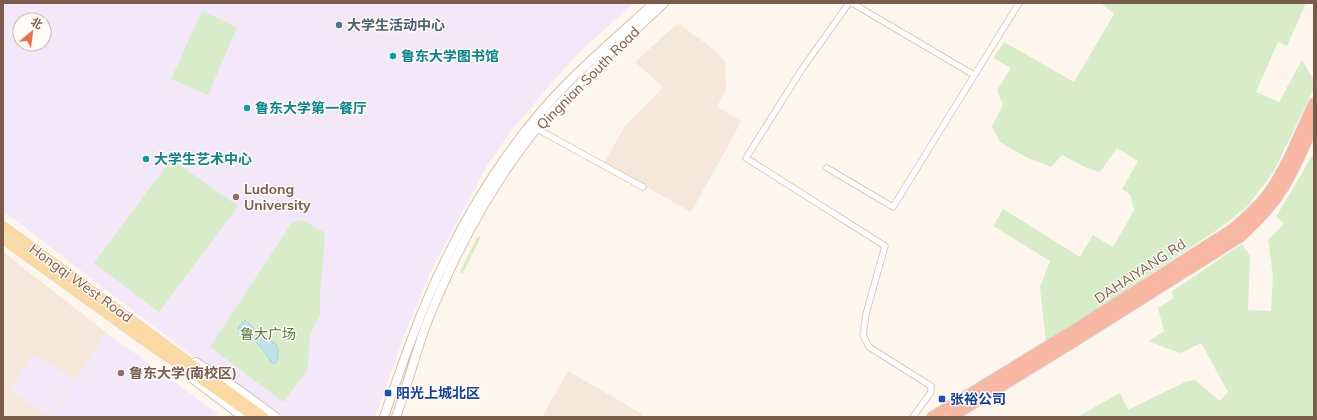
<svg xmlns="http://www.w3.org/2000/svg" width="1317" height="420" font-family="Mulish,'Noto Sans SC',sans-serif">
<rect width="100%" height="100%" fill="#fdf6ec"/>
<!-- residential -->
<path fill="#f5e8da" d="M678 23 716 51 725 62 726 89 717 107 741 121 733 137 691 212 604 163 625 126 663 87 635 62Z
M3 252 107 333 50 417H3Z
M568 371 642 414 641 417H542Z"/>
<!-- education -->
<path fill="#f3e8fa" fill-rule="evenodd" d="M3 3H634L575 56 514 127 488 164 430 273 404 336 375 417H285L199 361 3 211ZM20 20H44V44H20Z
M107 333 217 413 214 417H50Z
M34 354 74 379 48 417 9 390Z"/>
<!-- green -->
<path fill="#d8ecc9" d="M1101 3H1306L1287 46 1278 42 1256 92 1279 102 1302 60 1314 80V88L1274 171 1248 206 1217 230 1046 343 1040 287 1050 261 993 226 1003 209 1080 257 1093 235 1113 247 1134 210 1130 194 1122 189 1138 161 1117 148 1100 172 1087 168 1062 155 1051 167 1026 157 1000 142 992 126 1003 105 997 90 1011 68 993 58 1004 42 1074 82 1114 14Z
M202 11 237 27 208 95 171 79Z
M1314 152V417H1077L1120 393 1128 410 1185 382 1195 380 1220 401 1228 392 1201 343 1181 353 1165 348 1149 341 1164 331 1158 308 1174 298 1171 292 1242 244 1250 256 1248 310 1271 311 1273 276 1268 240 1284 223 1276 217Z
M171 159 238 206 159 312 94 263Z
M302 220 324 232 325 237 320 293V314L310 335 308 369 283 402 210 347 291 224 295 221Z
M478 236 481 237 463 273H461L460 271Z"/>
<!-- water -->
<path fill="#bfe3e8" stroke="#a5d3da" d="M245 320C248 323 252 326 254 329 256 332 257 335 259 337 265 344 279 336 278 354 277 358 279 360 276 363H272C267 357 264 349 258 344 251 337 244 341 238 329L240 325Z"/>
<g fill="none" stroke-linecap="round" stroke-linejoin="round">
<defs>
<path id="street" d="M849 3 802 69 746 158 885 246 866 314 863 335 869 347 931 386V392L913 417
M852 3 974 75
M537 129 643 187
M827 168 893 207 1019 3"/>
<path id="secondary" d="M196 362 232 385 276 417
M193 379 243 417
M384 417C398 377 411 337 428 298 455 235 491 172 535 119 568 78 614 40 654 3
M396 417C407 387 415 355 426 325 453 257 488 190 533 133 547 116 562 101 577 86 605 58 635 30 664 3"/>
<path id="primary" d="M3 226 264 417
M3 239 153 347 225 396 254 417"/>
<path id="highway" d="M932 417 1071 332 1233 229C1246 218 1258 207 1268 194 1288 166 1300 133 1314 103
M951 417 1075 341 1240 237C1252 226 1264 214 1274 201 1291 179 1302 150 1314 125"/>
</defs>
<!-- street casing -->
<use href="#street" stroke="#d1beb0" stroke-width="7"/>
<!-- secondary casing -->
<use href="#secondary" stroke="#d6c0b0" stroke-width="10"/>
<!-- primary casing -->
<use href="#primary" stroke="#dad1cd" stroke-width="10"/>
<!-- highway casing -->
<use href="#highway" stroke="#dad1cd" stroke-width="12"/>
<!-- street -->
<use href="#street" stroke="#fff" stroke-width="5.5"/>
<!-- secondary -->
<use href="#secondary" stroke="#fff" stroke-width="8"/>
<!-- primary -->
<use href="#primary" stroke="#fbd9a5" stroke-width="9"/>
<!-- highway -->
<use href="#highway" stroke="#f7b7a3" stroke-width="10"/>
</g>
<!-- markers -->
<circle fill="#5c6f8a" stroke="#fffaf3" stroke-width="1.5" cx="339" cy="25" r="4"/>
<g fill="#0f9aa8" stroke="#fffaf3" stroke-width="1.5">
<circle cx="393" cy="56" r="4"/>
<circle cx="247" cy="108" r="4"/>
<circle cx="146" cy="159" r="4"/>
</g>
<g fill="#8d6e63" stroke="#fffaf3" stroke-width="1.5">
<circle cx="236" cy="197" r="4"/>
<circle cx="121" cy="373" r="4"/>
</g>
<g fill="#1a4fb4" stroke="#fffaf3" stroke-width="1.5">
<rect x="384" y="389" width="8" height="8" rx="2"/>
<rect x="938" y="395" width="8" height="8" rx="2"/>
</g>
<g text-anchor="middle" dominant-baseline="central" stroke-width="3" stroke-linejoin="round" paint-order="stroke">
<!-- service labels -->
<g font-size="14" font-weight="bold" fill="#4e5e75" stroke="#fffaf3" text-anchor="start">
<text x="347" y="25">大学生活动中心</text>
</g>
<!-- culture labels -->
<g font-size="14" font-weight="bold" fill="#0d838f" stroke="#fffaf3" text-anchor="start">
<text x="401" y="56">鲁东大学图书馆</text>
<text x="255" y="108">鲁东大学第一餐厅</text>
<text x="154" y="159">大学生艺术中心</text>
</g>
<!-- street labels -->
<g font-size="14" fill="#7a5c4d" stroke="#fffaf3">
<text transform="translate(588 78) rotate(-45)">Qingnian South Road</text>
<text transform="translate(1140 271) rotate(-33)">DAHAIYANG Rd</text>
<text transform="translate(81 283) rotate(36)">Hongqi West Road</text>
</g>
<!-- education labels -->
<g font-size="14" font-weight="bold" fill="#785e54" stroke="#fffaf3" text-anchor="start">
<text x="244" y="189">Ludong<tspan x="244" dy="16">University</tspan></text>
<text x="129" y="373">鲁东大学(南校区)</text>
</g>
<!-- park labels -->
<g font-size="14" fill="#537a41" stroke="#fffaf3">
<text x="268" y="334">鲁大广场</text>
</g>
<!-- transit labels -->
<g font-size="14" font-weight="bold" fill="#164399" stroke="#fffaf3" text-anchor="start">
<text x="396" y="393">阳光上城北区</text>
<text x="950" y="399">张裕公司</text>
</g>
</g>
<!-- border -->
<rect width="1317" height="420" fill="none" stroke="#7a5c4d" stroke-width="8"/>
<!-- north arrow -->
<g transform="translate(32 32) rotate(29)"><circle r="19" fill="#fffaf3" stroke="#cabbb1"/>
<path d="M0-3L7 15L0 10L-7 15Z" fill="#e76f51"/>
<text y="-6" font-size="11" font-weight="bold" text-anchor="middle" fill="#7a5c4d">北</text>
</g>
</svg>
